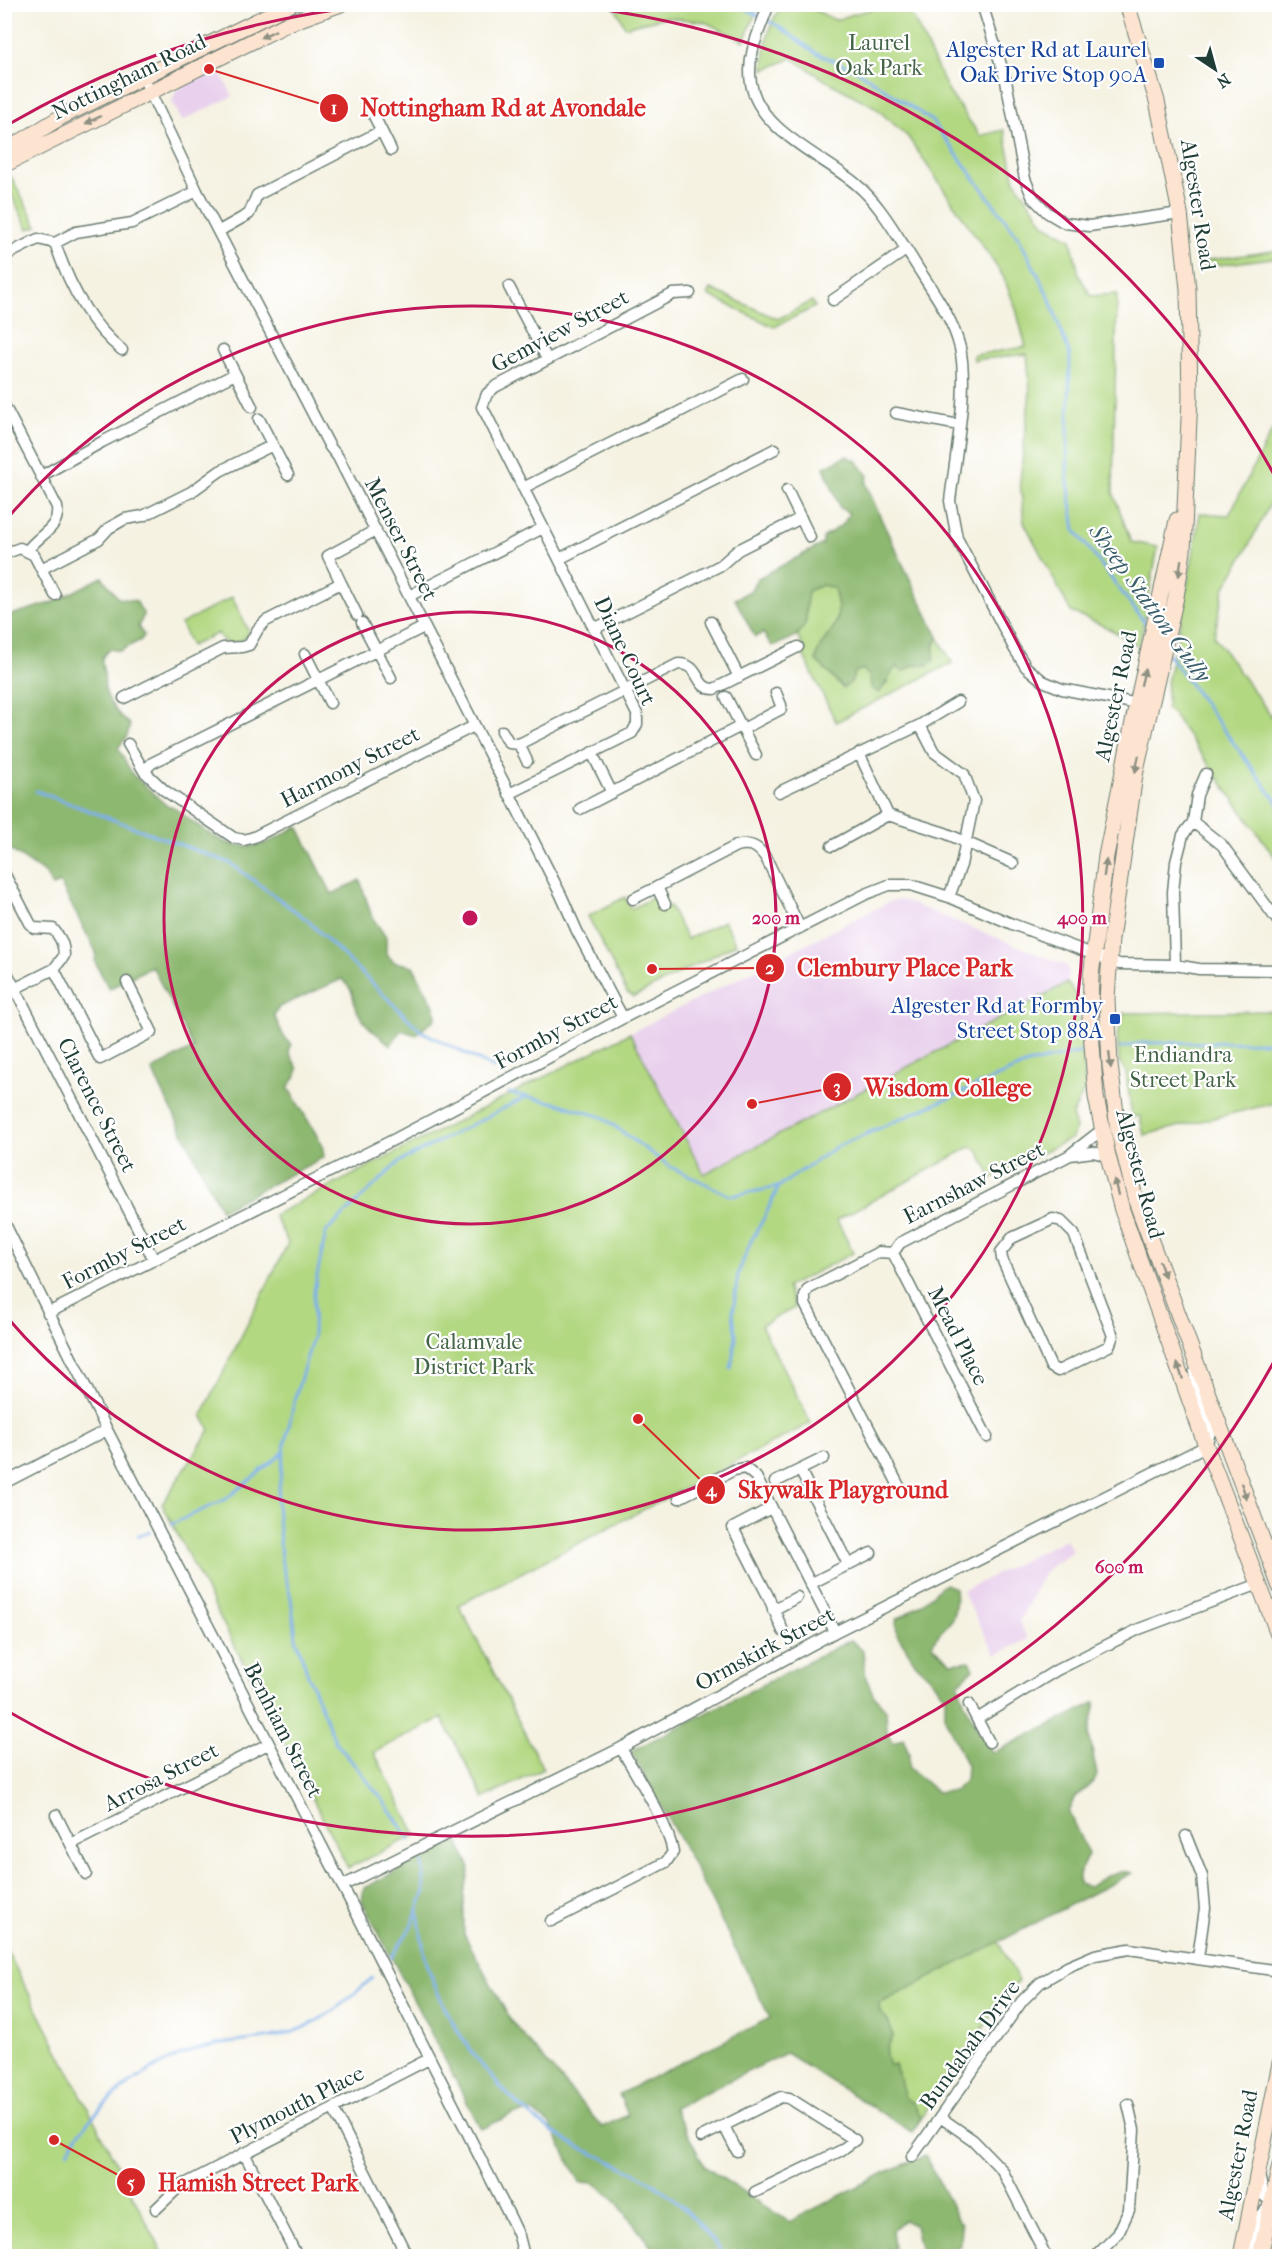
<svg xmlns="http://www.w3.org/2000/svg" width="1284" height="2261" font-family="'IM FELL French Canon',serif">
<rect width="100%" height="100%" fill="#fff"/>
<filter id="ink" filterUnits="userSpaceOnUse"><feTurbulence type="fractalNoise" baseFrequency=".0167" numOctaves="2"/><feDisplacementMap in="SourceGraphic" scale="12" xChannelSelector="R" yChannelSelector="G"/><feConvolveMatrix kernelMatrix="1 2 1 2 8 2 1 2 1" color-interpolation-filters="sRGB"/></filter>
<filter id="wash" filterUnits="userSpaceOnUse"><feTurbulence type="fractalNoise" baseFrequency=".008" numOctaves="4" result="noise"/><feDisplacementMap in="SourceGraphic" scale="24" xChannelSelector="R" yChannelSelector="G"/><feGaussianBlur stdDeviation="1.35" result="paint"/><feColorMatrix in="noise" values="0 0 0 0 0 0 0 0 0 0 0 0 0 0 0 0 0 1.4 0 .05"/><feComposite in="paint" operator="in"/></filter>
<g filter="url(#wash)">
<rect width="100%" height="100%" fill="#f5f2e2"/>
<!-- built -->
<path fill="#e9d1ed" d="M218 69 233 96 182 121 172 102 176 90Z
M900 899 1065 965 1069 971 1067 983 703 1174 630 1033 891 901Z
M1066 1539 1072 1551 1044 1572 1019 1622 1028 1639 996 1655 962 1591Z"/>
<!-- green -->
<path fill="#b2d882" stroke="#688a5b" stroke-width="1.5" d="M784 4 804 5 835 20C858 13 889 0 910 11L949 92 980 136 1004 130 1015 181 1045 225 1071 239 1079 275 1091 296 1117 294 1113 492 1131 542 1158 547 1139 646 1106 627 1071 612 1024 522 1020 481 1030 391 1027 354 974 360 973 355 1026 347 1016 309 1003 276 908 137 875 107 825 80 792 58 764 70C764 49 768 20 784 4Z
M614 5H759L744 41 705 22 665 17 625 27Z
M11 176 37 226 28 229 5 181Z
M1279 250V257L1204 267 1203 261Z
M711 289 778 319 812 301 815 307 774 327 708 295Z
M1279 417V486L1247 549 1224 589 1214 636 1279 727V863L1172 713 1166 709C1170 700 1165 693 1167 683 1180 626 1191 570 1200 513L1229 515Z
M823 585 834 588C837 599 840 611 836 622 831 637 819 640 816 660L843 688 851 682 855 672 863 669 870 677 886 685 891 672 897 666 928 665 938 637 952 663 836 722 802 652 805 650 797 636 806 622V598L809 590Z
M232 597 249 632C242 643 234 645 223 641L218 633 191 646 181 624Z
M625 897 631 909 654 897 661 910 670 906 687 939 724 921 736 944 634 997 627 993 588 916Z
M1067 983 1077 996 1079 1029 1082 1037 1085 1089 1072 1115 1076 1128 1072 1138 992 1178 978 1150 970 1147 837 1220 853 1253 787 1287 795 1308 761 1325 811 1423 459 1605 543 1769 484 1798 442 1718 374 1752 416 1835 348 1868 162 1504 210 1430 202 1415 288 1243 274 1215 630 1033 704 1174Z
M1279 1011V1102L1144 1135 1140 1116 1132 1117 1126 1072 1119 1061 1117 1035 1124 1013Z
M998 1941 1019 1981 1009 1991 912 2132 786 2053Z
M5 1947 164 2256H5Z"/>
<!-- forest -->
<path fill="#8db870" stroke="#567a52" stroke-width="1.5" d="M846 456 857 461 868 476 866 484 883 523 938 637 934 646V660L928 665H914L903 672 897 666C889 674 887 684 879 693L871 688 870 677 863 669 855 672 851 682 843 688 816 660C819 640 831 637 836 622 840 611 837 599 834 588L823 585 809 590C805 600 807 608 806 618 805 636 786 641 772 646L763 633 755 637 735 599 750 591 758 578 823 544V538L844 523 849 513 840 508 824 467Z
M102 577 118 598 136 601 144 615 138 627 144 635 141 640 120 651 110 649C98 659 102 661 104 674 105 679 104 685 105 689 109 704 119 716 130 725L127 736 118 748 133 775 166 805 173 807C203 828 229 858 269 842 279 838 288 831 298 826L332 894 360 880 372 917 386 937V954L394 962 413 966 435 1008 436 1018 416 1035 401 1030 391 1045C378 1035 363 1025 357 1010 350 993 357 995 342 979L279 1007 274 1015 284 1037 291 1044 289 1052 298 1069 295 1078 288 1087 322 1144 324 1157 221 1210 152 1070 193 1048 152 966 109 989 95 962 96 952 60 883 52 886 46 874 5 846 4 617 54 602Z
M945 1584 955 1588C956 1598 956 1613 950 1622 941 1633 938 1632 932 1646L952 1663 970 1661 974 1669 958 1684C966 1710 977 1731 993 1753L1096 1702 1089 1735 1097 1775 1094 1782 1074 1798 1069 1813 1088 1854 1079 1874V1884L1089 1887C1102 1878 1116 1868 1132 1873L879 2004 880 2012 888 2020 893 2035C887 2046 883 2053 889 2065H894L900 2078 904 2097 913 2103 921 2118 912 2132 786 2053 674 2108 705 2167 789 2222 884 2173 925 2156 961 2224 960 2244 950 2256H927L920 2248 915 2226 904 2220 892 2231 894 2248 891 2256H656L652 2248 612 2196 594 2183 580 2182 550 2125 534 2112 513 2114 481 2129 362 1901 364 1888 457 1839 470 1868 464 1894V1934L511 2021 602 2127 628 2115 619 2094 770 2018 692 1862 631 1751 851 1640 863 1651 866 1678 874 1696 886 1709 887 1732 893 1743 903 1738 909 1753V1768L937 1792 954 1791 966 1780 967 1766 945 1718V1696L929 1676 916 1664 897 1634 896 1620 920 1605Z"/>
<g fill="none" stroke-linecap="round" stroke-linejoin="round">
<!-- stream -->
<path stroke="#7eb0ea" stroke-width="3" d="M737 4 778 26 816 53 858 71 932 121 1019 238 1049 297 1070 355 1067 475 1075 530 1148 627
M1168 654 1280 806
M36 791 230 863 306 919 421 1031 494 1068
M1120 1048 1141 1043 1280 1042
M509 1093 556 1103 602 1117 669 1166 731 1196 778 1187 836 1147 1027 1064 1082 1052
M731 1368 736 1337 733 1313 738 1274 751 1241 765 1216 778 1188
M172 1524 226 1499 284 1452
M138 1536 150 1532
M410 1840 383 1800 335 1741 308 1675 296 1638 291 1598 281 1559 277 1503 285 1443 296 1394 313 1337 314 1291 326 1232 399 1162 526 1097
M418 1911C420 1927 422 1944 426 1960 448 2033 501 2101 566 2140 588 2153 613 2161 636 2173 674 2192 700 2224 725 2256
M391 1958 411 1927 425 1891 422 1858
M68 2151C97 2099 158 2056 216 2045 241 2040 269 2040 293 2032 325 2020 347 2001 372 1978"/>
</g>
</g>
<g filter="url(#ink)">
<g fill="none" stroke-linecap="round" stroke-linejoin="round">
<defs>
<path id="street" d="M769 4C760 29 746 56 751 83 758 130 823 156 856 184 880 204 896 234 913 260 930 288 952 315 960 348 969 389 955 458 950 501L957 538 1014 648 1026 667 1043 681 1062 689 1143 705
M982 4 1006 81 1025 179 1033 198 1048 213 1065 223 1089 226 1180 213
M147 86 197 191 330 447 338 457 561 895 577 931 623 1018
M370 108 391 150
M219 231 249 214 257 195 381 131
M55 243C68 282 89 324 122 350
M4 256 38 239 55 243 76 232 132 223 197 191
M509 287 547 359
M833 300 906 250
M223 350 252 407
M4 405 57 507C60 529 39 534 27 551
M896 413 959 425
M259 419 288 475
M41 476 102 442 235 374
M523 488 635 431 675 414 743 379
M787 490 810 537
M4 554 20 548 34 555 55 595
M559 559 775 449
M41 569 99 539 109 528 125 519 143 516 191 492 220 471 273 445
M341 583 357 615
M409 596 543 528
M711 622 739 677
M362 623 391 678
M594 629 721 565 738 550 801 518
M305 654 330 703
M726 697 756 755
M124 698 223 648 242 647 249 645 258 629 266 621 341 583 328 556 376 530
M920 725 934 752 964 774 974 801 961 865 949 897
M743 729 781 709V705L776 693
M502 731 509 743 519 744 678 664C702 664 694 689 714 689L798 647
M128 744 144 771 164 790 234 838 244 840 254 837 474 726
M519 744 527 761
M592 753 612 793
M859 753 888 815
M144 771 152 763 424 627
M779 792 920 725 958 702
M509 794 632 733 637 724V714L486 414 482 407 487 394 495 387 673 294 690 293
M580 809 741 726
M1193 822 1222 845 1280 924
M832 846 888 815 945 833 1013 863
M4 873 30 923 34 928 53 929C61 938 64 945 64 956L54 969 16 988
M657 887 736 846C750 843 757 845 766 858L800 928
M633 899 657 887 665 904
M1175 965 1173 892 1176 862 1183 835 1193 822 1197 795 1206 774
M4 967 154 1260
M54 969 100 1059 152 1032 127 982
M1072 1153 1103 1129
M1053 1219 1061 1221 1074 1234 1113 1336 1109 1346 1058 1371 1051 1367 1002 1259 1001 1252 1012 1238Z
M4 1222 107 1430 359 1918 512 2221 519 2236 524 2256
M893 1253 987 1437
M48 1313 397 1138 623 1018 866 894 889 885H911L949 897 1012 924 1119 964 1175 965 1199 969 1280 970
M1194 1373 1197 1388 1212 1426 1206 1446
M800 1470 848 1564
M4 1480H10L107 1430
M775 1482 824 1458
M901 1490 805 1304V1296L808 1289 879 1252 893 1253 900 1243 1070 1155 1093 1152 1108 1156
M679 1498 734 1470 745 1468 756 1477 835 1632
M771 1508 733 1528 768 1596 783 1631
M810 1584 871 1553
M773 1610 797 1597
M969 1704 989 1742
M977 1719 1057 1670 1139 1629 1259 1584
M56 1815 86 1874
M1186 1836 1202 1876 1205 1908 1198 1958
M71 1844 268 1744
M342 1886 621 1748 835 1632 1206 1446
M551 1921 666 1862 673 1852C667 1821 637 1777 621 1748
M333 2108 407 2256
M940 2117 973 2140 1002 2170 1046 2256
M724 2126 737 2151
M701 2137 781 2097 789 2098 855 2140 840 2151 755 2192
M244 2153 297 2256
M912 2157 1022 2001 1040 1983 1067 1967 1095 1955 1129 1949 1280 1971
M1259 2175 1264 2196 1272 2202 1280 2203
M156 2209 179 2187 429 2059
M1096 2256 1118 2234 1129 2210 1134 2130 1128 2104
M1250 2256 1260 2217 1270 2205"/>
<path id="secondary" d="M1127 4 1157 101 1180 213 1188 289 1190 397 1183 551 1176 597 1135 775 1111 939 1107 999 1110 1065 1118 1129 1136 1201 1280 1587
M4 152 61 117 291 4
M4 165 289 23 341 4
M1177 520 1133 722 1106 856 1091 976 1090 1018 1096 1097 1108 1156 1122 1210 1206 1446 1280 1639
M1241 2256 1280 2063
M1260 2256 1280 2165"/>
</defs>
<!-- street casing -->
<use href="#street" stroke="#6a7c71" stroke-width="13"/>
<!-- secondary casing -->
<use href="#secondary" stroke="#6a7c71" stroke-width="17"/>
<!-- street -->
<use href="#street" stroke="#fff" stroke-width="10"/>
<!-- secondary -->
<use href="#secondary" stroke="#fde4d1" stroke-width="15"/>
</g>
<!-- one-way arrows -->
<defs><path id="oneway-solid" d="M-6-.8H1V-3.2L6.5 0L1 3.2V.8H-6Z" transform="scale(1.5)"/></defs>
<g fill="#8e9082">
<use href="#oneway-solid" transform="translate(268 34) rotate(154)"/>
<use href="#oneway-solid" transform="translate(93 120) rotate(154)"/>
<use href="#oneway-solid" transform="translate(1180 568) rotate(98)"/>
<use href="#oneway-solid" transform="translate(1143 677) rotate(-76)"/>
<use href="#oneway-solid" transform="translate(1137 764) rotate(102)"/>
<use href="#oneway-solid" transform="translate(1105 868) rotate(-82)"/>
<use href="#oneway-solid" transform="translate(1110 1060) rotate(84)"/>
<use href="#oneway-solid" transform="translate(1116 1187) rotate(-104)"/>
<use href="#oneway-solid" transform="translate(1162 1269) rotate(70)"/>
<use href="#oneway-solid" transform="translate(1180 1371) rotate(-109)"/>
<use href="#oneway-solid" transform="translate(1244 1491) rotate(70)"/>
</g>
</g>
<!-- distance rings -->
<g fill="none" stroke="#c2185b" stroke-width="3">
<circle cx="470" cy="918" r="306"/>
<path d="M5 521A612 612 0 1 1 5 1315"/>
<path d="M1277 1356A918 918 0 0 1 11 1713M11 123A918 918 0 0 1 374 5M566 5A918 918 0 0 1 1277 480"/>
</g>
<!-- markers -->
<g fill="#1a4fb4" stroke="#fff" stroke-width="2">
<rect x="1153" y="57" width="12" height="12" rx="3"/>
<rect x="1109" y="1013" width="12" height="12" rx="3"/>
</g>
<g text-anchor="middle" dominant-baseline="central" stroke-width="4.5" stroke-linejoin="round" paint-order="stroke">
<!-- park labels -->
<g font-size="22" fill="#446448" stroke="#fff">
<text x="879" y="43">Laurel<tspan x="879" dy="25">Oak Park</tspan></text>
<text x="1183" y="1055">Endiandra<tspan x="1183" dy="25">Street Park</tspan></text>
<text x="474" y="1342">Calamvale<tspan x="474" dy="25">District Park</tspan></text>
</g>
<!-- transit labels -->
<g font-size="22" fill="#164399" stroke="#fff" text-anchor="end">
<text x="1147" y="50">Algester Rd at Laurel<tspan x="1147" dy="25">Oak Drive Stop 90A</tspan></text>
<text x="1103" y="1006">Algester Rd at Formby<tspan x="1103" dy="25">Street Stop 88A</tspan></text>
</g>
<!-- street labels -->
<g font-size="22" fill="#1f3d34" stroke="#fff">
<text transform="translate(129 77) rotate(-26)">Nottingham Road</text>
<text transform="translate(1198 205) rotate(81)">Algester Road</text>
<text transform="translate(560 331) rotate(-28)">Gemview Street</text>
<text transform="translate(401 539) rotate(63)">Menser Street</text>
<text transform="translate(625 651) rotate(65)">Diane Court</text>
<text transform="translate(1116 696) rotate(-78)">Algester Road</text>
<text transform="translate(350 767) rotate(-27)">Harmony Street</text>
<text transform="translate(556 1032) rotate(-28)">Formby Street</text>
<text transform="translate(97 1105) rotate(63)">Clarence Street</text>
<text transform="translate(1140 1174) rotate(75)">Algester Road</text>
<text transform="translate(974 1183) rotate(-27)">Earnshaw Street</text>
<text transform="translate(124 1253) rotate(-27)">Formby Street</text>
<text transform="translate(958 1336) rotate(63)">Mead Place</text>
<text transform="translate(765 1649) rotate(-28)">Ormskirk Street</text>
<text transform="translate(283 1730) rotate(63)">Benhiam Street</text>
<text transform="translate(161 1777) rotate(-27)">Arrosa Street</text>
<text transform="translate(970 2045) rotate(-54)">Bundabah Drive</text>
<text transform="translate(297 2105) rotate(-27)">Plymouth Place</text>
<text transform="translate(1238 2155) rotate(-79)">Algester Road</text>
</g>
<!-- water labels -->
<g font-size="24" font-style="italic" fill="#3c606b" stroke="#fff">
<text transform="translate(1150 603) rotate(54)">Sheep Station Gully</text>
</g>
</g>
<circle cx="470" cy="918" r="9" fill="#c2185b" stroke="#fff" stroke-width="3"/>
<g font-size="18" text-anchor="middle" font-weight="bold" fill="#c2185b" stroke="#fff" stroke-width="4.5" stroke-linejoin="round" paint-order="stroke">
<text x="776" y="924">200 m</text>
<text x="1082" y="924">400 m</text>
<text x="1119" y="1573">600 m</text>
</g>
<!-- callouts -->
<path fill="none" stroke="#d62828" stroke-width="2" d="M209 69L334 108M652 969L770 968M752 1104L837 1087M638 1419L711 1490M54 2140L131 2182"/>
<g fill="#d62828" stroke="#fff" stroke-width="2">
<circle cx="209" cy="69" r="6"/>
<circle cx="652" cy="969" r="6"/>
<circle cx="752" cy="1104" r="6"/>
<circle cx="638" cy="1419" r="6"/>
<circle cx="54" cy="2140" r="6"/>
<circle cx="334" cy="108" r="15"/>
<circle cx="770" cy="968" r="15"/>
<circle cx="837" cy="1087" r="15"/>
<circle cx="711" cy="1490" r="15"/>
<circle cx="131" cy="2182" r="15"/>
</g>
<g font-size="18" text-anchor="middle" font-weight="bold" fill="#fff">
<text x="334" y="114">1</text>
<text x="770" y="974">2</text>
<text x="837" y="1093">3</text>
<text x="711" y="1496">4</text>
<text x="131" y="2189">5</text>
</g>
<g font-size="24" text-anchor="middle" font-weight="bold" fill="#d62828" stroke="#fff" stroke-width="4.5" stroke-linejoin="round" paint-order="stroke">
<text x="503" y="116">Nottingham Rd at Avondale</text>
<text x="905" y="976">Clembury Place Park</text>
<text x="948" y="1096">Wisdom College</text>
<text x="843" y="1498">Skywalk Playground</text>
<text x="258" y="2191">Hamish Street Park</text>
</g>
<!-- margin -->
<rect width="1284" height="2261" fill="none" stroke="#fff" stroke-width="24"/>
<!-- north arrow -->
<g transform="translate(1215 69) rotate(144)" stroke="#ffffff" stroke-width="4.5" paint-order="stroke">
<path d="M0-4.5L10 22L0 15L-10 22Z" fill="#1f3d34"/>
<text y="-9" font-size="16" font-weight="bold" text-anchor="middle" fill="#1f3d34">N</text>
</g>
</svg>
